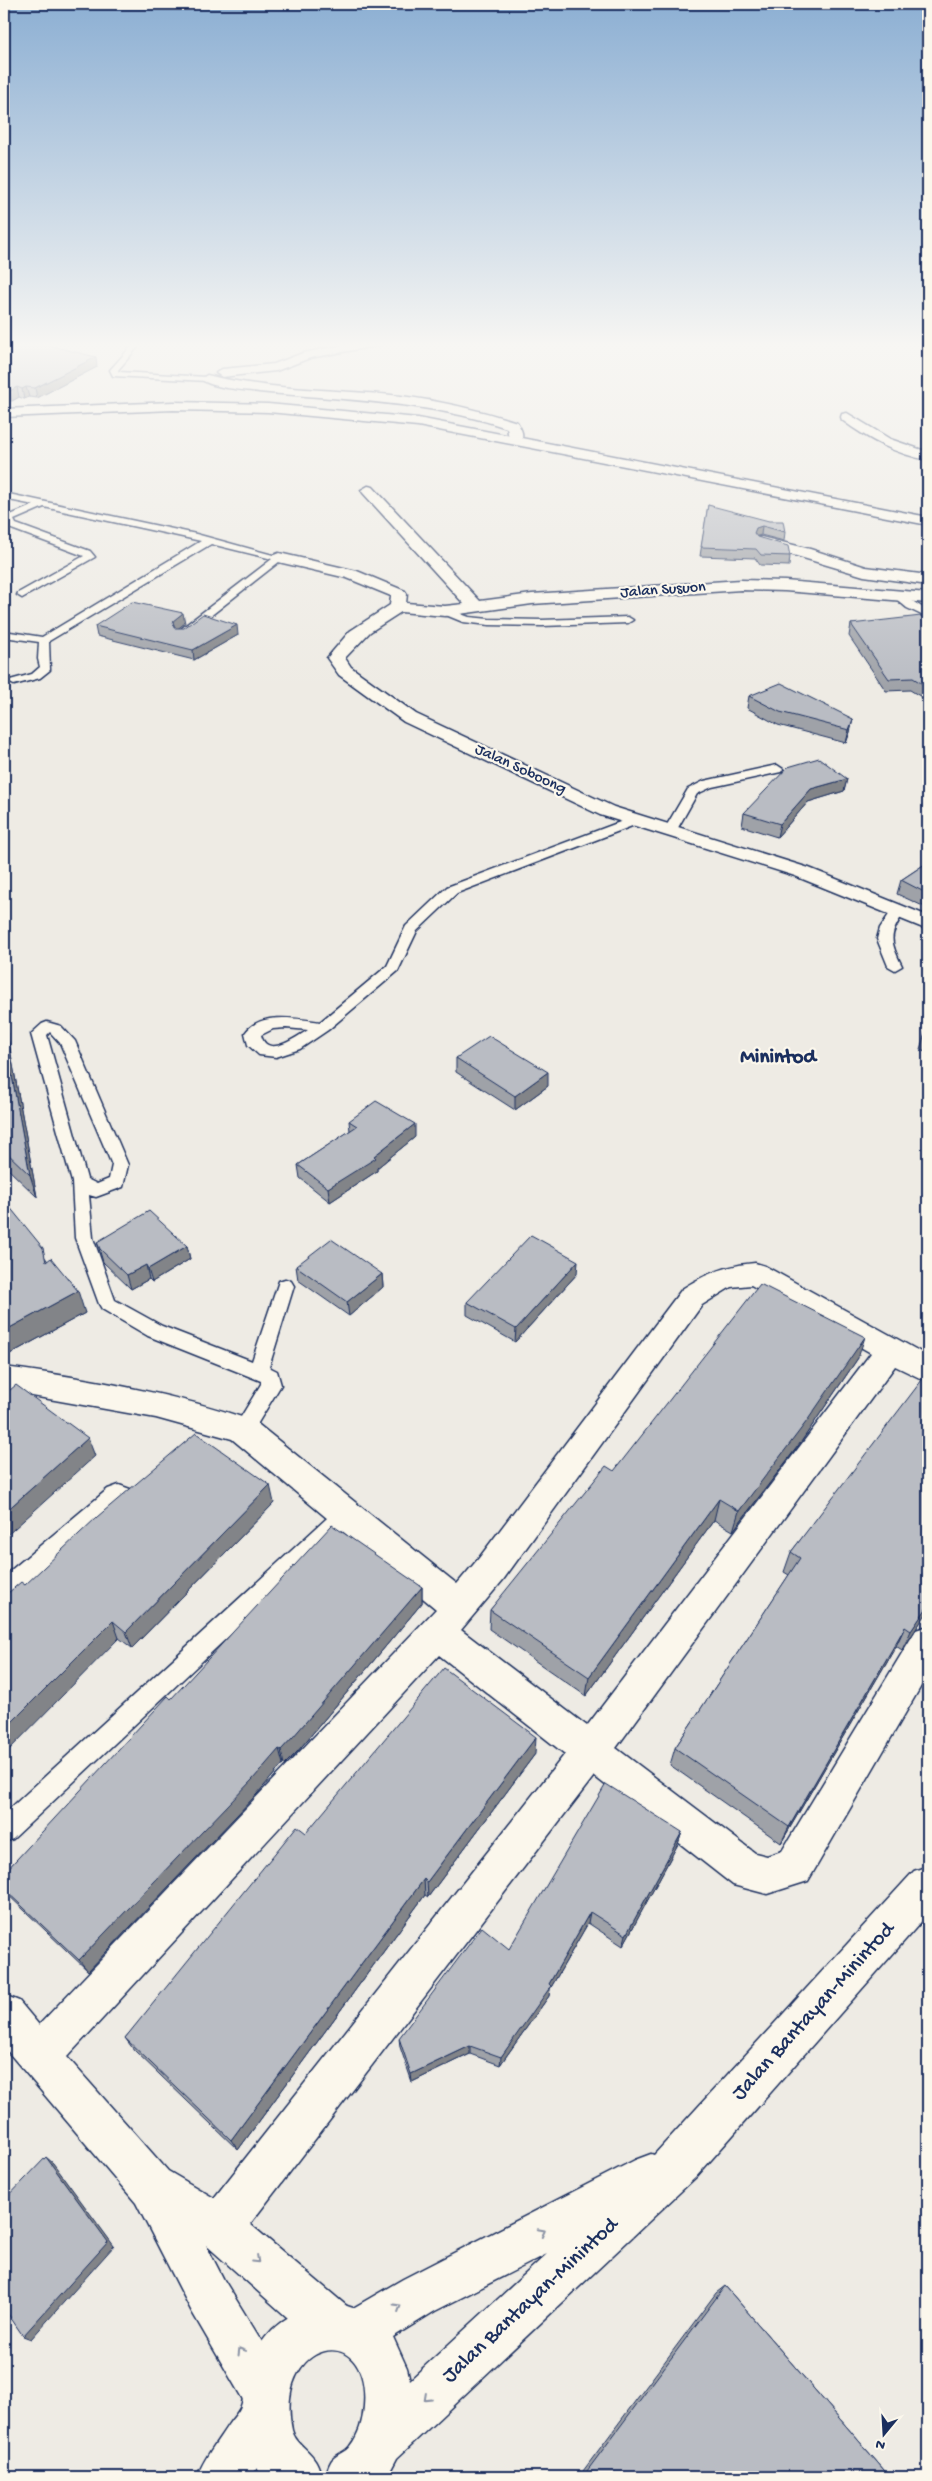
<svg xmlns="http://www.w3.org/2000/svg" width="932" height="2481" font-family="'Gochi Hand',sans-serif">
<rect width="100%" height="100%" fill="#eeebe4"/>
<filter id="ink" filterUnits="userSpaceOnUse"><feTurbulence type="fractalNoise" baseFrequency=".02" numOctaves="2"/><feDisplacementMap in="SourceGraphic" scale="10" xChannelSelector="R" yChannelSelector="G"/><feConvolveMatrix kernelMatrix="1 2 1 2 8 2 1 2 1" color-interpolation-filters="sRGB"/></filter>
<g filter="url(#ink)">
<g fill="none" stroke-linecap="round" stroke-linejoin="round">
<defs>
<path id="lane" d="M135 342H142L118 370 119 372 207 377 211 379 207 381 113 376 110 370Z
M4 493 196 534 284 558 190 632H182V628L272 559 211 544 49 641 50 670 40 678 14 685 8 682 10 680 32 674 40 667 38 659 39 642 4 637V631L42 637 201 541 44 507 14 520 16 524 90 551 95 557 22 598 17 595 18 593 84 556 9 528 4 519 6 517 34 505 4 499Z
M898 592 928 611V618L907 608 894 597V593Z
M445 608 469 617 489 619 542 620 628 617 633 620 628 623 542 626 489 625 463 622 441 613V609Z
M777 765 783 769 781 772 712 787 697 794 675 833 670 834 664 830 688 789 704 781Z
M636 816 642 820 640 823 457 893 417 931 398 971 328 1030 300 1049 276 1057 259 1055 248 1045 245 1033C260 1011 299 1019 320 1022L387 966 406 926 447 887ZM286 1028 308 1030C295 1038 267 1059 261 1035L273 1029Z
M897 909 904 913C888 936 890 941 902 966L895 970 888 966 877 939 880 928 892 910Z
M47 1022 61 1026 75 1041 128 1165 123 1187 96 1197 89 1195 93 1238 115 1300 162 1326 252 1361 279 1281 285 1279 291 1281 294 1286 269 1367 277 1371 281 1385 250 1436 243 1438 236 1436 233 1430 261 1384V1381L148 1336 102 1309 99 1304 75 1238 72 1182 31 1034 42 1024ZM50 1032 60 1043 112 1165 109 1179 97 1184 87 1179 47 1035Z
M345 1505 352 1508 355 1514 352 1520 13 1839 4 1842V1814L338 1508Z"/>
<path id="street" d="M359 342H386L381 345 310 358 276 371 222 377 216 373 222 369 274 364 303 353Z
M207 375C270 391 337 389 401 396 441 401 479 410 517 422 521 429 525 435 520 443H510L507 428C426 401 343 400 259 392 247 390 209 388 201 379Z
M847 413 890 439 928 452V460C895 454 869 440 842 420L841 417 842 414Z
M368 486 373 487 480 601 532 594 741 580 785 581 928 593V603L785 591 741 590 532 604 445 616 401 612 370 632 345 658 351 667 416 714 614 807 809 868 928 916V930L795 876 600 815 404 722 339 675 327 658 350 631 390 605 391 596 347 578 274 561 271 558 274 555 279 553 357 571 405 591 407 594 406 603 445 606 464 604 363 493 361 490Z
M761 537 810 549 866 567 928 575V585L864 576 756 544 754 541 756 538Z
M755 1263 765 1266 928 1356V1382L895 1366 616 1748 755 1853 767 1856 782 1851 916 1630 928 1626V1674L808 1881 767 1894 733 1885 594 1776 250 2224 349 2308 355 2325 349 2342 332 2348 315 2342 206 2245 224 2280 283 2376 290 2393 283 2410 266 2417 249 2410 192 2312 136 2203 4 2047V1995L19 2001 39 2025 436 1609 232 1439 156 1418 4 1391V1367C88 1378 173 1393 254 1421L457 1584 479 1558 682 1289C705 1274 727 1265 755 1263ZM751 1285 871 1353 587 1726 461 1630 503 1580 702 1305 731 1287ZM439 1655 565 1754 214 2198 168 2171 67 2057Z
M119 1485 130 1489 135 1499 130 1509 16 1608 4 1612V1576L108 1489Z"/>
<path id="secondary" d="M173 402 268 404 418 418 928 517V525L418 426 268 412 173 410 4 417V409Z"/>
<path id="primary" d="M928 1866V1914L696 2177 397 2458 387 2477H325C327 2472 329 2464 332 2460 337 2454 346 2452 350 2446 359 2435 363 2420 364 2406 371 2318 273 2340 292 2430 295 2443 308 2449 315 2460 318 2464 320 2472 322 2477H263L257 2468 251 2477H197C204 2458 217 2442 228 2425 232 2419 239 2412 241 2406 244 2399 243 2390 245 2383 254 2347 270 2323 305 2309 322 2302 335 2301 353 2308L403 2279 635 2160 651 2154 654 2155 914 1871ZM547 2254 410 2380 407 2368 393 2337 435 2311Z"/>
</defs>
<!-- lane casing -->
<use href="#lane" stroke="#1b2f5e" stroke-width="3"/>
<!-- street casing -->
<use href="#street" stroke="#1b2f5e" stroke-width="3"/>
<!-- secondary casing -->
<use href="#secondary" stroke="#1b2f5e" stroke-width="3"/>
<!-- primary casing -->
<use href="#primary" stroke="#1b2f5e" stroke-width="3"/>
<!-- lane -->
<use href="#lane" fill="#fbf7ec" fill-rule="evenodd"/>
<!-- street -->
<use href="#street" fill="#fbf7ec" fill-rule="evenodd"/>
<!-- secondary -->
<use href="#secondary" fill="#fbf7ec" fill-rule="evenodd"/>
<!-- primary -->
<use href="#primary" fill="#fbf7ec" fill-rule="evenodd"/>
</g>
<!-- wall -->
<path fill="#9fa2a8" stroke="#1b2f5e" d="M4 342 97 367 37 398 29 397 24 399 19 397 12 401 4 400Z
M708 505 785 532 784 541 761 535 757 536 790 556 789 566 760 565 755 558 700 556Z
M185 623 178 628 238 635 194 660 97 636 95 626Z
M928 623V698H923L910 690 886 691 849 636 851 624Z
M749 696 853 719 850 732 846 743 778 725 747 708Z
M847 779 844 791 808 802 777 837 742 826 744 813Z
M928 862V905L925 907 897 894 901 880Z
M4 1016 37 1197 6 1167 4 1169Z
M928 1024V1052L920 1049Z
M456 1058 548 1086 515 1110 456 1072Z
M349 1121 415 1137 377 1168V1171L330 1202 300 1178 298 1165 350 1131Z
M4 1200 85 1313 8 1355 4 1349Z
M97 1242 187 1246 190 1259 152 1282 149 1279 131 1289 103 1262Z
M296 1266 382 1274 383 1287 349 1316 298 1280Z
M577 1274 515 1342 467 1315V1302Z
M858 1358 801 1442 733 1531 714 1520 586 1696 489 1629 490 1610 614 1471Z
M928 1378V1611L902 1650 896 1646 781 1843 670 1765 675 1748 789 1575 784 1572 791 1552Z
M274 1503 132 1648 119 1638 8 1593 25 1585Z
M422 1587V1603L297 1752 284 1765 283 1764 257 1794 88 1971 4 1891V1873L171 1699Z
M535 1754 428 1897 425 1895 238 2150 134 2050 125 2038 306 1833Z
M682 1832 678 1844 623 1946 588 1923 550 1989 549 1996 500 2065 470 2054 412 2082 400 2047 399 2038 509 1949Z
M725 2286 890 2477H588L583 2471 716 2293Z"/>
<!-- shaded-wall -->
<path fill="#828488" stroke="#1b2f5e" d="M96 357 97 367 37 398 35 388Z
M17 387 19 397 12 401 10 391Z
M26 387 29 397 24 399 22 389Z
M762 526 761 535 754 537V533L756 528Z
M183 613 185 623 175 631 173 621Z
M237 625 238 635 194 660 193 650Z
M853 719 850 732 846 743 849 730Z
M847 779 844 791 808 802 777 837 780 824 811 789Z
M928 897V905L925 907Z
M4 1016 37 1197 30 1175 4 1032Z
M548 1072V1086L515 1110V1096Z
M415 1124V1137L377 1168V1171L330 1202 328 1188 374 1156Z
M4 1160 6 1167 4 1169Z
M187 1246 190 1259 152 1282 148 1269Z
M578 1261 577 1274 515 1342 516 1329Z
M146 1265 149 1279 131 1289 127 1275Z
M382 1274 383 1287 349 1316 347 1302Z
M78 1291 85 1313 8 1355 4 1344V1331Z
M865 1337 858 1358 801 1442 733 1531 739 1511Z
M88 1438 95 1456 4 1538V1513Z
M270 1485 274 1503 132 1648 126 1632Z
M719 1499 714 1520 586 1696 589 1677Z
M422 1587V1603L297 1752 284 1765 281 1750Z
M928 1606V1611L902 1650 911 1631Z
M113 1621 119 1638 4 1755V1730Z
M905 1627 896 1646 781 1843 789 1827Z
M536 1737 535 1754 428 1897 427 1882Z
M279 1749 283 1764 257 1794 88 1971 79 1960Z
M682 1832 678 1844 623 1946 626 1935Z
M424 1879 425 1895 238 2150 231 2140Z
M590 1912 588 1923 550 1989 549 1996 500 2065 501 2057 549 1984Z
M470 2046V2054L412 2082 411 2074Z
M46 2157 53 2163 114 2246 31 2339 23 2336Z"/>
<!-- building -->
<path fill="#b9bcc3" stroke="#1b2f5e" d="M4 342H35L96 357 35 388 26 387 22 389 17 387 10 391 4 390Z
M708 505 769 521H783L785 532 762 526 756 528 754 533 757 537 788 546 790 556 761 555 756 549 701 547Z
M132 602 183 613 173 621 174 628H184L203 614 237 625 193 650 95 626Z
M921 616 928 623V686H926L913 678 889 679 851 624Z
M781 683 853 719 849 730 780 712 749 696Z
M819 758 847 779 811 789 780 824 744 813 788 767Z
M928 862V894L901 880Z
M4 1032 30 1175 4 1150Z
M489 1036 548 1072 515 1096 456 1058Z
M376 1101 415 1124 374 1156 376 1158 328 1188 298 1165 357 1126 349 1121Z
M4 1200 43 1248 46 1262 51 1258 78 1291 4 1331Z
M149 1211 187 1246 148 1269 146 1265 127 1275 100 1249 97 1242Z
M531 1235 578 1261 516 1329 467 1302Z
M331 1239 382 1274 347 1302 296 1266Z
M760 1284 865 1337 807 1421 739 1511 719 1499 589 1677 490 1610 606 1466 614 1471Z
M925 1376 928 1378V1606L911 1631 905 1627 789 1827 675 1748 800 1558 791 1552Z
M16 1385 88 1438 4 1513V1395Z
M196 1433 270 1485 126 1632 113 1621 4 1730V1594L8 1593 21 1582 25 1585 97 1517Z
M332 1525 422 1587 293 1737 281 1750 279 1749 253 1779 79 1960 4 1889V1873L168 1696 171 1699Z
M444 1668 536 1737 427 1882 424 1879 231 2140 125 2038 297 1826 306 1833Z
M606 1784 682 1832 626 1935 590 1912 549 1984 551 1986 501 2057 470 2046 411 2074 399 2038 482 1927 509 1949Z
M46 2157 108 2242 23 2336 4 2308V2201Z
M725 2286 890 2477H592L587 2471Z"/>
<!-- one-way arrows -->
<defs><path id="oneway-chevron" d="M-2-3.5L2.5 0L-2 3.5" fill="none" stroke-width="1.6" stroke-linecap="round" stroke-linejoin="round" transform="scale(1.25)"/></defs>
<g stroke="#8b93a5">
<use href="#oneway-chevron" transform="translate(542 2232) rotate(-27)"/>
<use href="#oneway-chevron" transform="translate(256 2260) rotate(43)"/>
<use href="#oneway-chevron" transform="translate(398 2307) rotate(-31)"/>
<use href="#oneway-chevron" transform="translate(241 2351) rotate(-121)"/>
<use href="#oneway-chevron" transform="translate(427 2398) rotate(137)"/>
</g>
</g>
<!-- sky -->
<linearGradient id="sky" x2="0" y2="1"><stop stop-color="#8cafd3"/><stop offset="0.5" stop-color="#f7f6f3"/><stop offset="1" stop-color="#f7f6f3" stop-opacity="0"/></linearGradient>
<rect width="932" height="690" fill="url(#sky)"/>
<g text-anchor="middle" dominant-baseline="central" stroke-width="4.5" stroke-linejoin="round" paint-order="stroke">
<!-- far-street labels -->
<g font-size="16" fill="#1b2f5e" stroke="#fbf7ec">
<text transform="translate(663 591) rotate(-4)">Jalan Susuon</text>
<text transform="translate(520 770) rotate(25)">Jalan Soboong</text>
</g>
<!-- quarter labels -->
<g font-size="21" font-weight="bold" fill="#1b2f5e" stroke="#fbf7ec">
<text x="778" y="1058">Minintod</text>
</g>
<!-- near-street labels -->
<g font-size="22" fill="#1b2f5e" stroke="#fbf7ec">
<text transform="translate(814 2012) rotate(-48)">Jalan Bantayan-Minintod</text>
<text transform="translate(531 2301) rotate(-43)">Jalan Bantayan-Minintod</text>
</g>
</g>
<!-- margin -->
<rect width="932" height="2481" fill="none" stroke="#fbf7ec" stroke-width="20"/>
<rect x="10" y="10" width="912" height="2461" fill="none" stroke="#1b2f5e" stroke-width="2" filter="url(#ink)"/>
<!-- north arrow -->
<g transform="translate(884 2434) rotate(198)" stroke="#fbf7ec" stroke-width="4" paint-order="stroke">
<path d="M0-4L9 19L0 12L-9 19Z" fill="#1b2f5e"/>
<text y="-8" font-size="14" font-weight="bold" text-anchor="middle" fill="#1b2f5e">N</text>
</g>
</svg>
